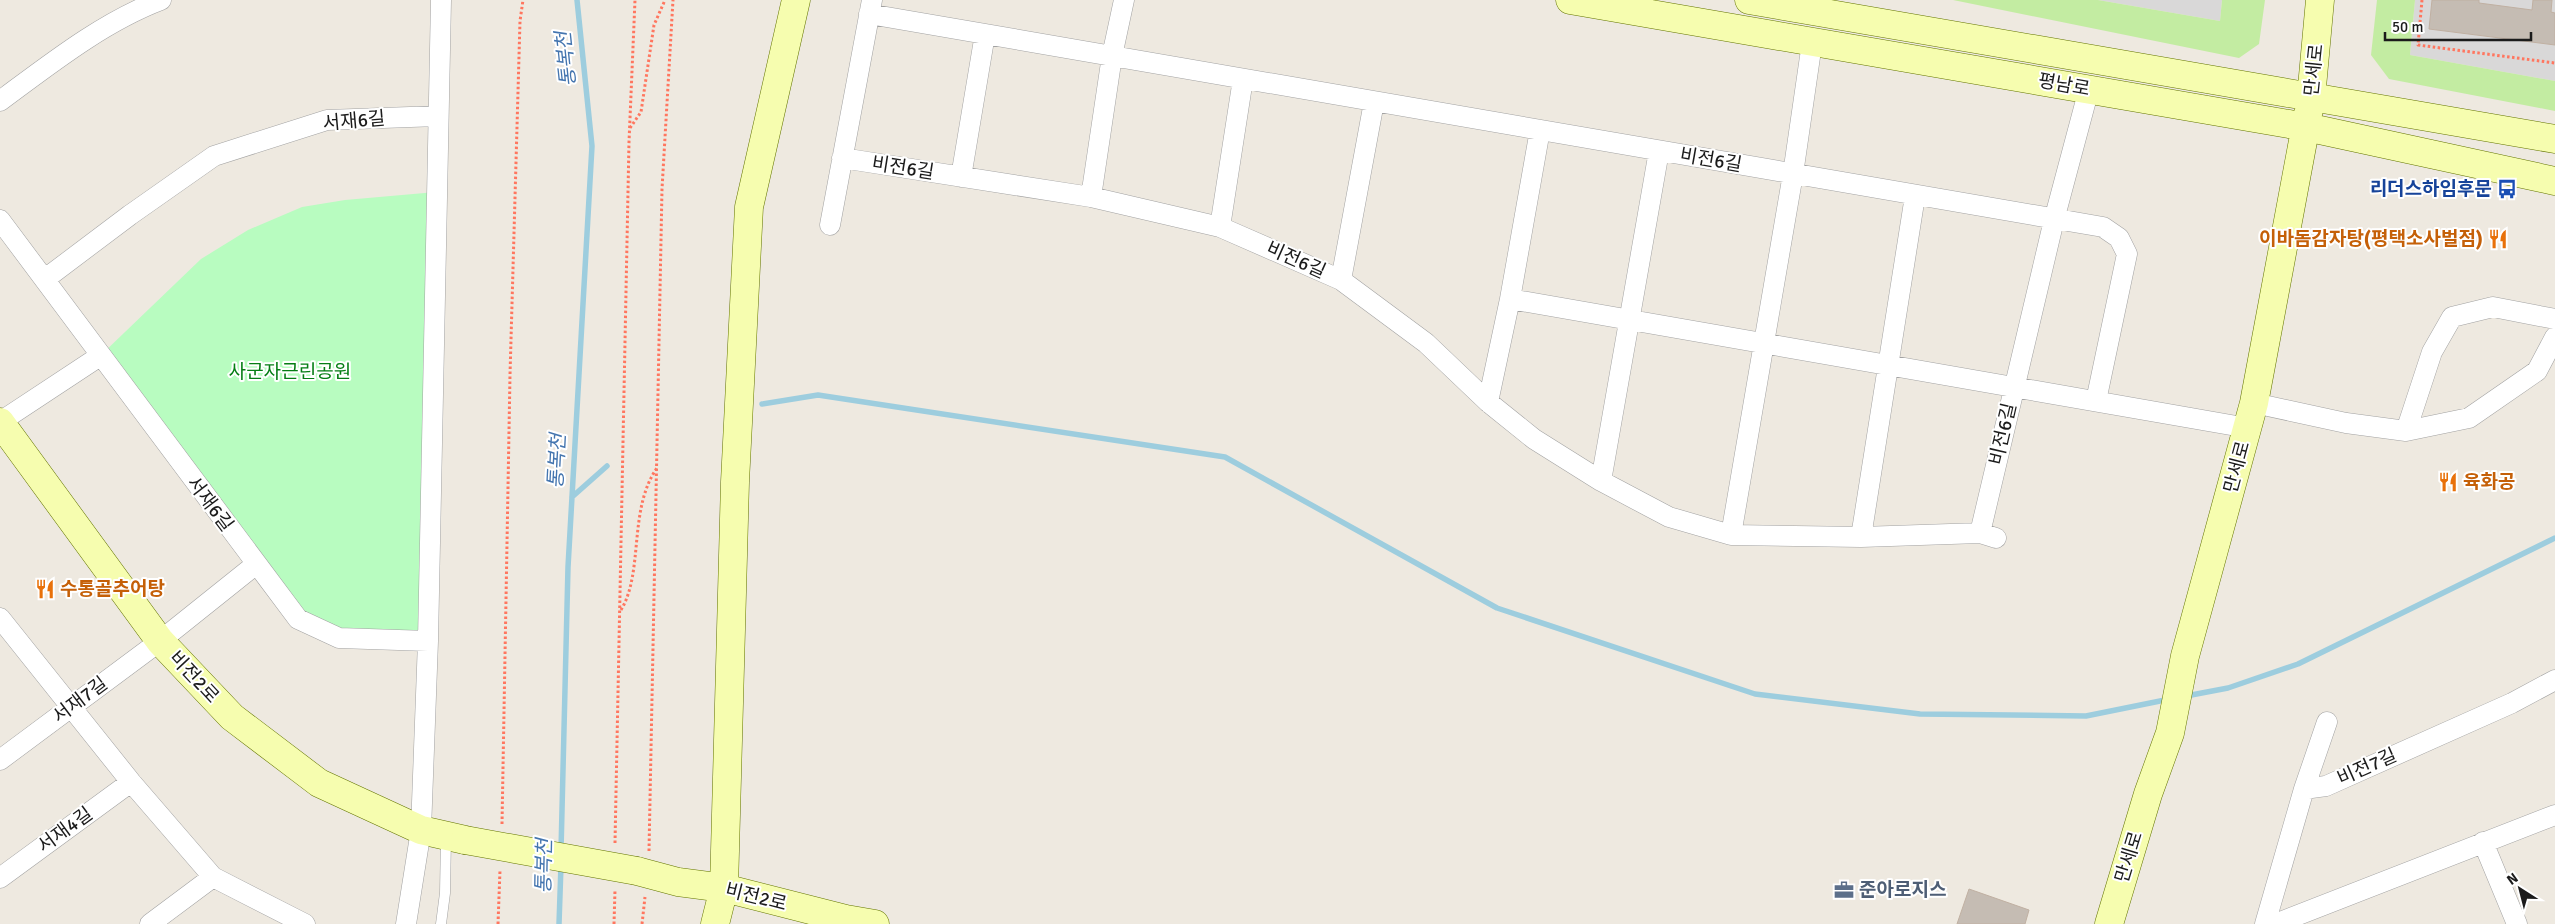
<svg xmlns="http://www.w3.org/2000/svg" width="2555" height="924" font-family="Signika,'Noto Sans KR',sans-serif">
<rect width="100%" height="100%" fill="#eee9e0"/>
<!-- residential -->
<path fill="#d9d8d8" d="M2098 0H2222L2220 21Z
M2415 0H2555V81L2410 55Z"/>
<!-- grass -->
<path fill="#c3eca2" d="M1953 0H2098L2220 21 2222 0H2265L2259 44 2239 58Z
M2377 0H2415L2410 55 2555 81V111L2389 79 2371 55Z"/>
<!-- park -->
<path fill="#b8fcc0" d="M436 192 428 641 339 638 298 619 100 356 201 259 248 230 302 207 345 200Z"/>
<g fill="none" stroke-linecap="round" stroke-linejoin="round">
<!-- stream -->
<path stroke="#9dcdde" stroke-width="5.5" d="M762 404 818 395 1225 457 1497 608 1755 694 1920 714 2086 716 2170 699
M572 497 607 466
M2186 696 2228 688 2298 664 2555 538
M561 851 568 567 592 146 577 0
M559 924 561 865"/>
</g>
<!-- building -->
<path fill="#c5bcb3" stroke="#c0b0a2" d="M2432 0H2479V3L2532 10 2533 0H2552L2551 12 2555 13V45L2429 29Z
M1969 889 2029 910 2025 924H1957Z"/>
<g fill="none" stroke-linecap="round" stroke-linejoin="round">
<defs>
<path id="lane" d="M441 924 445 893 446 837"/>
<path id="street" d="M869 14 2103 227 2119 238 2127 254 2096 401
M0 101C50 64 103 22 161 0
M842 158 1091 197 1220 227 1341 280 1426 343 1488 402 1534 439 1601 481 1669 517 1731 535 1861 537 1980 533 1996 538
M961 177 985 34
M1091 197 1112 56 1124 0
M0 220 298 619 339 638 428 641
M830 225 872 0
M1220 227 1243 79
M45 279 130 215 214 156 327 120 438 116
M1341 280 1374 102
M1510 299 2248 428
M1488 402 1510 299 1540 130
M2254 403 2346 423 2406 431 2469 418 2537 371 2555 337
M0 422 100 356
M2406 431 2432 352 2452 317 2493 307 2555 319
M1601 481 1659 151
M1980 533 2054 220 2089 89
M1731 535 1793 174 1812 43
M1861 537 1915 196
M0 618 131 782 213 877 305 924
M0 760 160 641 255 565
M2304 789 2327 722
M2483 842 2517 924
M0 878 131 782
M150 924 213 877
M406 924 421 830 428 641 441 0
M2265 924 2304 789 2326 786 2512 703 2555 680
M2275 924 2555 815"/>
<path id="secondary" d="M1570 0 2306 127 2555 181
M1749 0 2555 139
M0 422 160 641 232 717 319 783 421 830 465 840
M637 871 678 882 724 888 846 919 875 924
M715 924 724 888 735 482 749 207 796 0
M2109 924 2148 794 2170 733 2185 656 2254 403 2311 98 2320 0"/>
</defs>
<!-- lane casing -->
<use href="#lane" stroke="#a2a2a2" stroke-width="11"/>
<!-- street casing -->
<use href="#street" stroke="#a2a2a2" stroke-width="21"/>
<!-- secondary casing -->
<use href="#secondary" stroke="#637400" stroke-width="29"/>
<!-- path -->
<path stroke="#ff765f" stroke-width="3" stroke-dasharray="2.5 2.5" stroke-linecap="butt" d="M2422 0 2418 45 2555 63
M630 128 641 112 654 25 665 0
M621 610C644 572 628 509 657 468
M502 824 510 375 520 21 523 0
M615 843 629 142 635 0
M649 851 662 189 673 0
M498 924 500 870
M614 924 615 890
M642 924 645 897"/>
<!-- lane -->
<use href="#lane" stroke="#fff" stroke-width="10"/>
<!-- street -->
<use href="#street" stroke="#fff" stroke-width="20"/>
<!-- secondary -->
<use href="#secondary" stroke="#f6fdaf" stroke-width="28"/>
<defs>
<path id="secondary-bridge" d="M465 840 637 871"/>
</defs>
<!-- secondary-bridge casing -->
<use href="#secondary-bridge" stroke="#637400" stroke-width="29" stroke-linecap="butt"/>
<!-- secondary-bridge -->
<use href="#secondary-bridge" stroke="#f6fdaf" stroke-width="28"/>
</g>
<!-- icons -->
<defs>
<symbol id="bus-bare" viewBox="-9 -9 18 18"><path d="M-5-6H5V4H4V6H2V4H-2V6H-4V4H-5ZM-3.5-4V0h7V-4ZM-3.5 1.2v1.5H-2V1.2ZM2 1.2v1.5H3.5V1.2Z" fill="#1a4fb4" stroke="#fff" stroke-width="2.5" paint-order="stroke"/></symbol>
<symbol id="restaurant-bare" viewBox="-9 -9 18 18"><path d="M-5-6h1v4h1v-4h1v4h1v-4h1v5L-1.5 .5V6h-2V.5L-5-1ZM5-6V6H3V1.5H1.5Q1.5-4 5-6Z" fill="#e8710a" stroke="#fff" stroke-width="2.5" paint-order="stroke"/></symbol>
<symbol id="office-bare" viewBox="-9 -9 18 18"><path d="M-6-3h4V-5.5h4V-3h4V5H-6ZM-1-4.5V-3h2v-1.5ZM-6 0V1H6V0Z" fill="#5c6f8a" stroke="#fff" stroke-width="2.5" paint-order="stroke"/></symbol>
</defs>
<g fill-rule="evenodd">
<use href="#bus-bare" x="2493" y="175" width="28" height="28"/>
<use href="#restaurant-bare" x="2484" y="225" width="28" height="28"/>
<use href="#restaurant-bare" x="2434" y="468" width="28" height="28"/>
<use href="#restaurant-bare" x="31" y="575" width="28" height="28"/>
<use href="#office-bare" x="1830" y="876" width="28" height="28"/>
</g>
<g text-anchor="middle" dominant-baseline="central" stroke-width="4" stroke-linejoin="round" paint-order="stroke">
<!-- street labels -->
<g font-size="19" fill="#1b1b1b" stroke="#fff">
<text transform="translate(2314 70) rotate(-84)">만세로</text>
<text transform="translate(2064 85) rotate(10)">평남로</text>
<text transform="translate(354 121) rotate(-5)">서재6길</text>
<text transform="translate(1711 160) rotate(10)">비전6길</text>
<text transform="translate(903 168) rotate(9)">비전6길</text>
<text transform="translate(1296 260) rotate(24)">비전6길</text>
<text transform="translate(2003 434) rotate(-77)">비전6길</text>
<text transform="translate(2237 467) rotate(-75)">만세로</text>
<text transform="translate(210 504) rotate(53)">서재6길</text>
<text transform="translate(194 677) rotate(47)">비전2로</text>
<text transform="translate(80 700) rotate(-37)">서재7길</text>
<text transform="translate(2367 767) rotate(-24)">비전7길</text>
<text transform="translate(65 830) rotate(-36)">서재4길</text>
<text transform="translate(2129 857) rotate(-73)">만세로</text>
<text transform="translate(756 897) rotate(14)">비전2로</text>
</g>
<!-- transit labels -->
<g font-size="19" font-weight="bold" fill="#164399" stroke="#fff" text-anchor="end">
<text x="2492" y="189">리더스하임후문</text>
</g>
<!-- food labels -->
<g font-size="19" font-weight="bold" fill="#c56008" stroke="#fff" text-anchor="start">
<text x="2483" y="239" text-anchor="end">이바돔감자탕(평택소사벌점)</text>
<text x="2463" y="482">육화공</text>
<text x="60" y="589">수통골추어탕</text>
</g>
<!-- park labels -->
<g font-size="19" fill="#057d14" stroke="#fff">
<text x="290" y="372">사군자근린공원</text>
</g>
<!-- service labels -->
<g font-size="19" font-weight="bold" fill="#4e5e75" stroke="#fff" text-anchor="start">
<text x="1859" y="890">준아로지스</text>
</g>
<!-- water labels -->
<g font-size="20" font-style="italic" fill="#4475af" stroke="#fff">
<text transform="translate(566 59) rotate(-96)">통복천</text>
<text transform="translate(557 461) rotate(-87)">통복천</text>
<text transform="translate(544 866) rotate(-89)">통복천</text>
</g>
</g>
<!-- north arrow -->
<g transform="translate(2520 889) rotate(324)" stroke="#ffffff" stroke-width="4" paint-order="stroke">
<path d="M0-4L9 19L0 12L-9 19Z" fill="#1b1b1b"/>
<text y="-8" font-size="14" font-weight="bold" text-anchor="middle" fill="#1b1b1b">N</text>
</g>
<!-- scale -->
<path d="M2385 32v8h146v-8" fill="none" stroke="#1b1b1b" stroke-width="2.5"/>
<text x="2392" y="32" font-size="15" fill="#1b1b1b" stroke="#ffffff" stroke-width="4" paint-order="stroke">50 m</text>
</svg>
